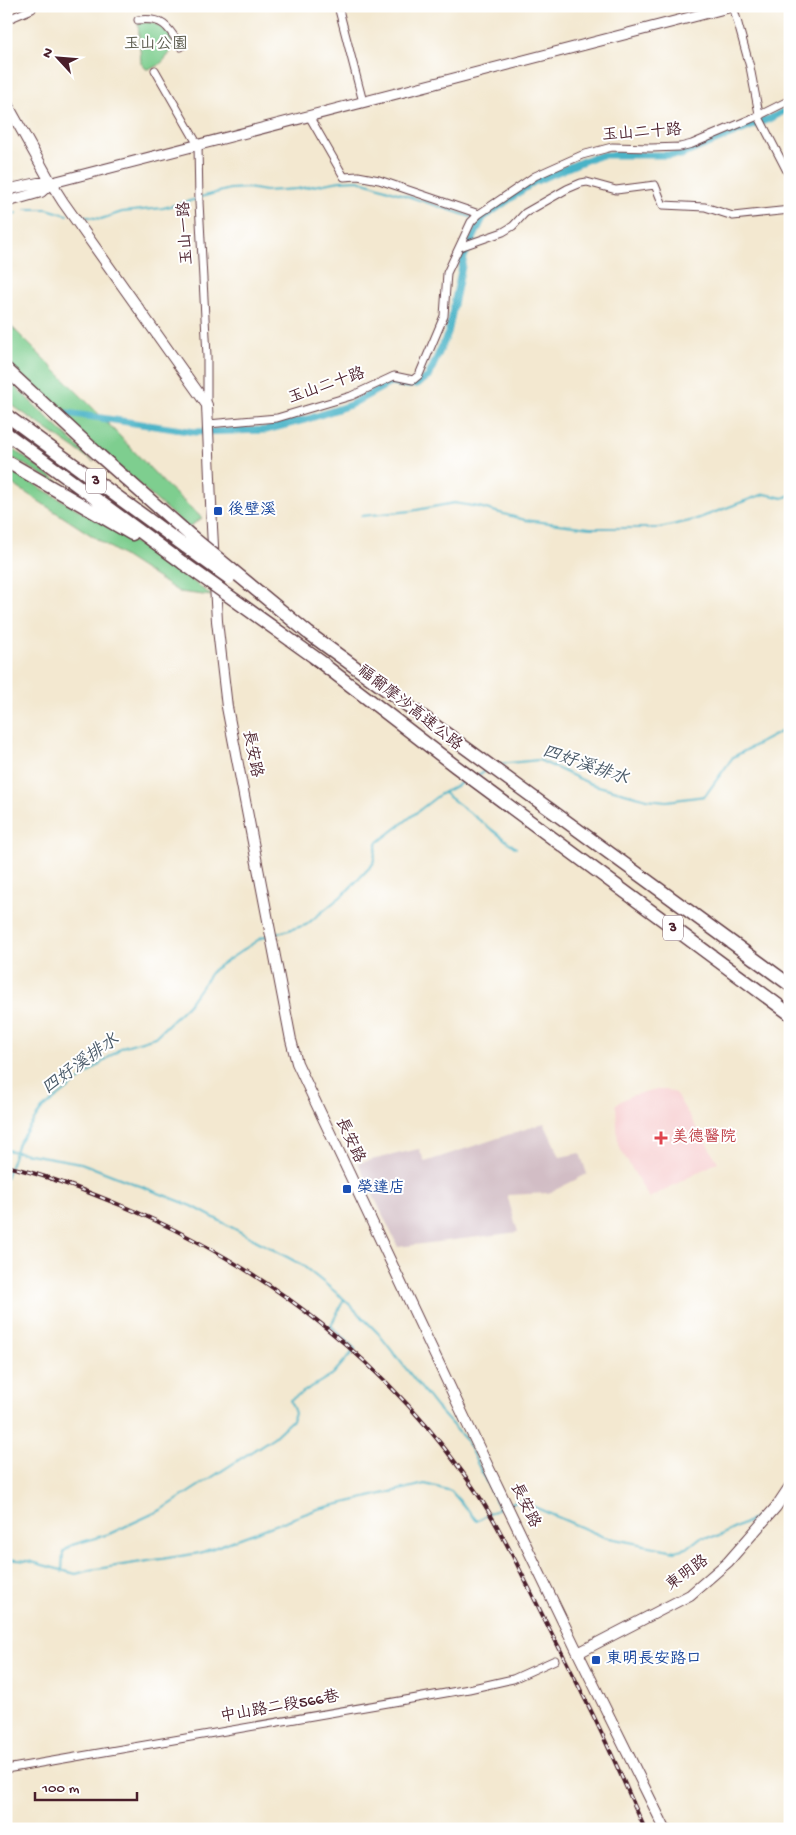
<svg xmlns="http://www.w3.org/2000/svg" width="796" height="1835" font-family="'Gochi Hand','LXGW WenKai TC',sans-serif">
<rect width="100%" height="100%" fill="#fff"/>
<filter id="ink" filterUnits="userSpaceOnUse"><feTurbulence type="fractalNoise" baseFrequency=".02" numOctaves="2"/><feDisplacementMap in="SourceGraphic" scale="10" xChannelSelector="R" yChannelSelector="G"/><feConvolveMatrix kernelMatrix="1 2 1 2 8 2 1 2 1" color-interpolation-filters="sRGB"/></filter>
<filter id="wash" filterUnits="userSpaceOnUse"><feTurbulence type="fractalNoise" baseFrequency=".0096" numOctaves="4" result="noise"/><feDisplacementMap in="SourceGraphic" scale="20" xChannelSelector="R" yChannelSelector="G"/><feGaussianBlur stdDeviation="1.12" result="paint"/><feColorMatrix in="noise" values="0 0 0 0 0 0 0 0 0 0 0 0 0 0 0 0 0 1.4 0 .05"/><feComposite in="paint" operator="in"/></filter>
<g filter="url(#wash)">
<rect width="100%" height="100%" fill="#f3e8d0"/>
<!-- built -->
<path fill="#f7cfd0" d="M652 1090H667L675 1093 718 1162 649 1198 618 1145 616 1104 630 1096Z"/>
<!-- industrial -->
<path fill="#d2bdc5" d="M544 1123 560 1157 580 1153 587 1174 549 1193 507 1195 518 1232 398 1247 358 1163 419 1149 425 1162Z"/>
<!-- green -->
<path fill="#7ece8f" stroke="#64765d" d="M151 22C167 29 181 42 166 58 160 65 155 69 146 69L141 63 138 23Z
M6 325 13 328 95 410 166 485 202 518 188 528 98 449 9 364 6 361Z
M6 378 94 462 6 401Z
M6 444 60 483 69 490 6 454Z
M6 468 131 540 190 579 212 596 179 592 6 480Z"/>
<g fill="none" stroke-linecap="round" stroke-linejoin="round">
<!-- stream -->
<path stroke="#49b3c7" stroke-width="2" d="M201 197 230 189 248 188 265 191 297 189 340 181 358 180 471 217
M26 209H47L67 215
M77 215 101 219 122 212 163 208 197 199
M6 217 16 213
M361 516 411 511 454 503 479 507 525 520 590 528H659L694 520 753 498 765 494 783 498 790 495
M498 764 539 760 591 784 647 799 667 801 705 796 733 757 790 727
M476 776 487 770
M444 793 516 848
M275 934 306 925 344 894 373 864 377 843 439 795 467 780
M6 1150 81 1163 192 1206 302 1265 344 1299 378 1333 436 1407 466 1440 499 1508 503 1506
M6 1178 18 1143 42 1109 122 1047 155 1037 188 1005 213 970 261 938 268 936
M510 1504 518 1500 604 1537 675 1551 687 1548 701 1537H717L759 1516
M6 1559 28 1561 76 1574 90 1570 200 1553 318 1509 425 1484 451 1491 477 1521 499 1508
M62 1572 63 1552 72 1545 109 1534 163 1509 274 1437 292 1420 295 1413 290 1400 333 1374 355 1349 331 1326 344 1299"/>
<!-- canal -->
<path stroke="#49b3c7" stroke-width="7" d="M67 413 195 432 266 430 308 419 350 405 390 383 408 385 417 384 428 377 448 333 464 257 483 218 534 182 586 160 603 155H681L769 119 790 108"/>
</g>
</g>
<g filter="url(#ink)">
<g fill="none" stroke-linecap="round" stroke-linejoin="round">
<defs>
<path id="street" d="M338 6 363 102
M733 6 750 67 760 119 790 177
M6 20 32 9 30 6
M138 20C164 17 169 28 181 47
M155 70 198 145 199 202 207 356V405
M309 116 344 177 358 176 379 180 479 214
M460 247 503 232 513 226 525 213 567 189 581 183 587 182 616 190 655 185 663 205 705 207 733 216 790 210
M208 424 277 418 351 396 394 376 413 380 419 375 444 316 447 273 471 222 479 214 535 176 582 155 612 147 651 148 680 147 692 144 760 115 790 100
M6 1769 469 1689 513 1679 555 1660"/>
<path id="secondary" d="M6 102 51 183 63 202 207 405 212 527 217 621 227 707 291 1040 297 1063 466 1421 578 1653 665 1829
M6 190 38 183H51L734 6
M6 202 41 192 51 183
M578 1653 690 1595 728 1562 776 1507 790 1486"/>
<path id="highway" d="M6 369 100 456 192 537
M6 415 186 547
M6 433 183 563
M6 461 132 534
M307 632 790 985
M315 658 455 766 790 1014"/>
</defs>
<!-- street casing -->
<use href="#street" stroke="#633d44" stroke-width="9"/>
<!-- secondary casing -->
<use href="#secondary" stroke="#633d44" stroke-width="12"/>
<!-- highway casing -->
<use href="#highway" stroke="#633d44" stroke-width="15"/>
<!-- street -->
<use href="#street" stroke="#fff" stroke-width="7"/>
<!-- secondary -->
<use href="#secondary" stroke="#fff" stroke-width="10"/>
<!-- highway -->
<use href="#highway" stroke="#fff" stroke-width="12"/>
<defs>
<path id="rail" d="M6 1166C46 1175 83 1190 120 1205 265 1265 392 1365 479 1496 501 1529 518 1567 536 1602 551 1633 567 1662 582 1693 605 1737 624 1783 645 1829"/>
</defs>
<!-- rail casing -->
<use href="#rail" stroke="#4a1f2b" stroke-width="4"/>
<!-- rail -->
<use href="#rail" stroke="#fff" stroke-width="2" stroke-dasharray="5.5" stroke-linecap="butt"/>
<defs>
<path id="highway-bridge" d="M192 537 307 632
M186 547 229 578
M183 563 324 664"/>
</defs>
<!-- highway-bridge casing -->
<use href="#highway-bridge" stroke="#633d44" stroke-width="15" stroke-linecap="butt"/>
<!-- highway-bridge -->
<use href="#highway-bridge" stroke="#fff" stroke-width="12"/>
</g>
</g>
<!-- markers -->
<g fill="#1a4fb4" stroke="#fff" stroke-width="2">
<rect x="213" y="506" width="10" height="10" rx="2.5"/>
<rect x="342" y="1184" width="10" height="10" rx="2.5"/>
<rect x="591" y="1655" width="10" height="10" rx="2.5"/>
</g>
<path fill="#e0444e" stroke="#fff" stroke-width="2" d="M658.5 1130.5h5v5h5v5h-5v5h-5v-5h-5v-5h5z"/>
<g text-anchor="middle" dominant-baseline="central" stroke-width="4" stroke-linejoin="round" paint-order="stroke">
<!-- shield labels -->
<g fill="#fff" stroke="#80626b" stroke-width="1">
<rect x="86" y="468.5" width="20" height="25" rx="4"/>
<rect x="663" y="915.5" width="20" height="25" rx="4"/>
</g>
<g font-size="15" font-weight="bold" fill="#4a1f2b">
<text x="96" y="481">3</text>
<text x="673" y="928">3</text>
</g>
<!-- park labels -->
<g font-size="16" fill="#5c5c4e" stroke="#fff">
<text x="156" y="45">玉山公園</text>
</g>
<!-- street labels -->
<g font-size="16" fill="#4a1f2b" stroke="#fff">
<text transform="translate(642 134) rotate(-4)">玉山二十路</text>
<text transform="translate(187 233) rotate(-93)">玉山一路</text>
<text transform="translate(327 387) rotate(-19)">玉山二十路</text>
<text transform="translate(409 709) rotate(38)">福爾摩沙高速公路</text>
<text transform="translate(251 754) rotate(79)">長安路</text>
<text transform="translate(349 1141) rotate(65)">長安路</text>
<text transform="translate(524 1506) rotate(64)">長安路</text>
<text transform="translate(688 1574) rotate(-36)">東明路</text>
<text transform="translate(280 1708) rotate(-10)">中山路二段566巷</text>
</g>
<!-- transit labels -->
<g font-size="16" fill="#164399" stroke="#fff" text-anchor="start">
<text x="228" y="511">後壁溪</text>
<text x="357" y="1189">榮達店</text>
<text x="606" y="1660">東明長安路口</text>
</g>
<!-- health labels -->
<g font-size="16" fill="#be3a42" stroke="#fff" text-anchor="start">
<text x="672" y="1138">美德醫院</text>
</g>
<!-- water labels -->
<g font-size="18" font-style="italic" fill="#4a5a69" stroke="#fff">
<text transform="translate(585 766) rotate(19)">四好溪排水</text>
<text transform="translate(81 1065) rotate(-36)">四好溪排水</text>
</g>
</g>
<!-- margin -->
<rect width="796" height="1835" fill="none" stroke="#fff" stroke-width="25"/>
<!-- north arrow -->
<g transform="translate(58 58) rotate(296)" stroke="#ffffff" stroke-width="4" paint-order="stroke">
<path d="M0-4L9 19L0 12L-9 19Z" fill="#4a1f2b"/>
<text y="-8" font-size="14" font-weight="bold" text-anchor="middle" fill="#4a1f2b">N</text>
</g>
<!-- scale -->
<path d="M35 1792v8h102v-8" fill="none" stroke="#4a1f2b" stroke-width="2.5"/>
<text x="42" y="1792" font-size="15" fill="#4a1f2b" stroke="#ffffff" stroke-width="4" paint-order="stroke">100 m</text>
</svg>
